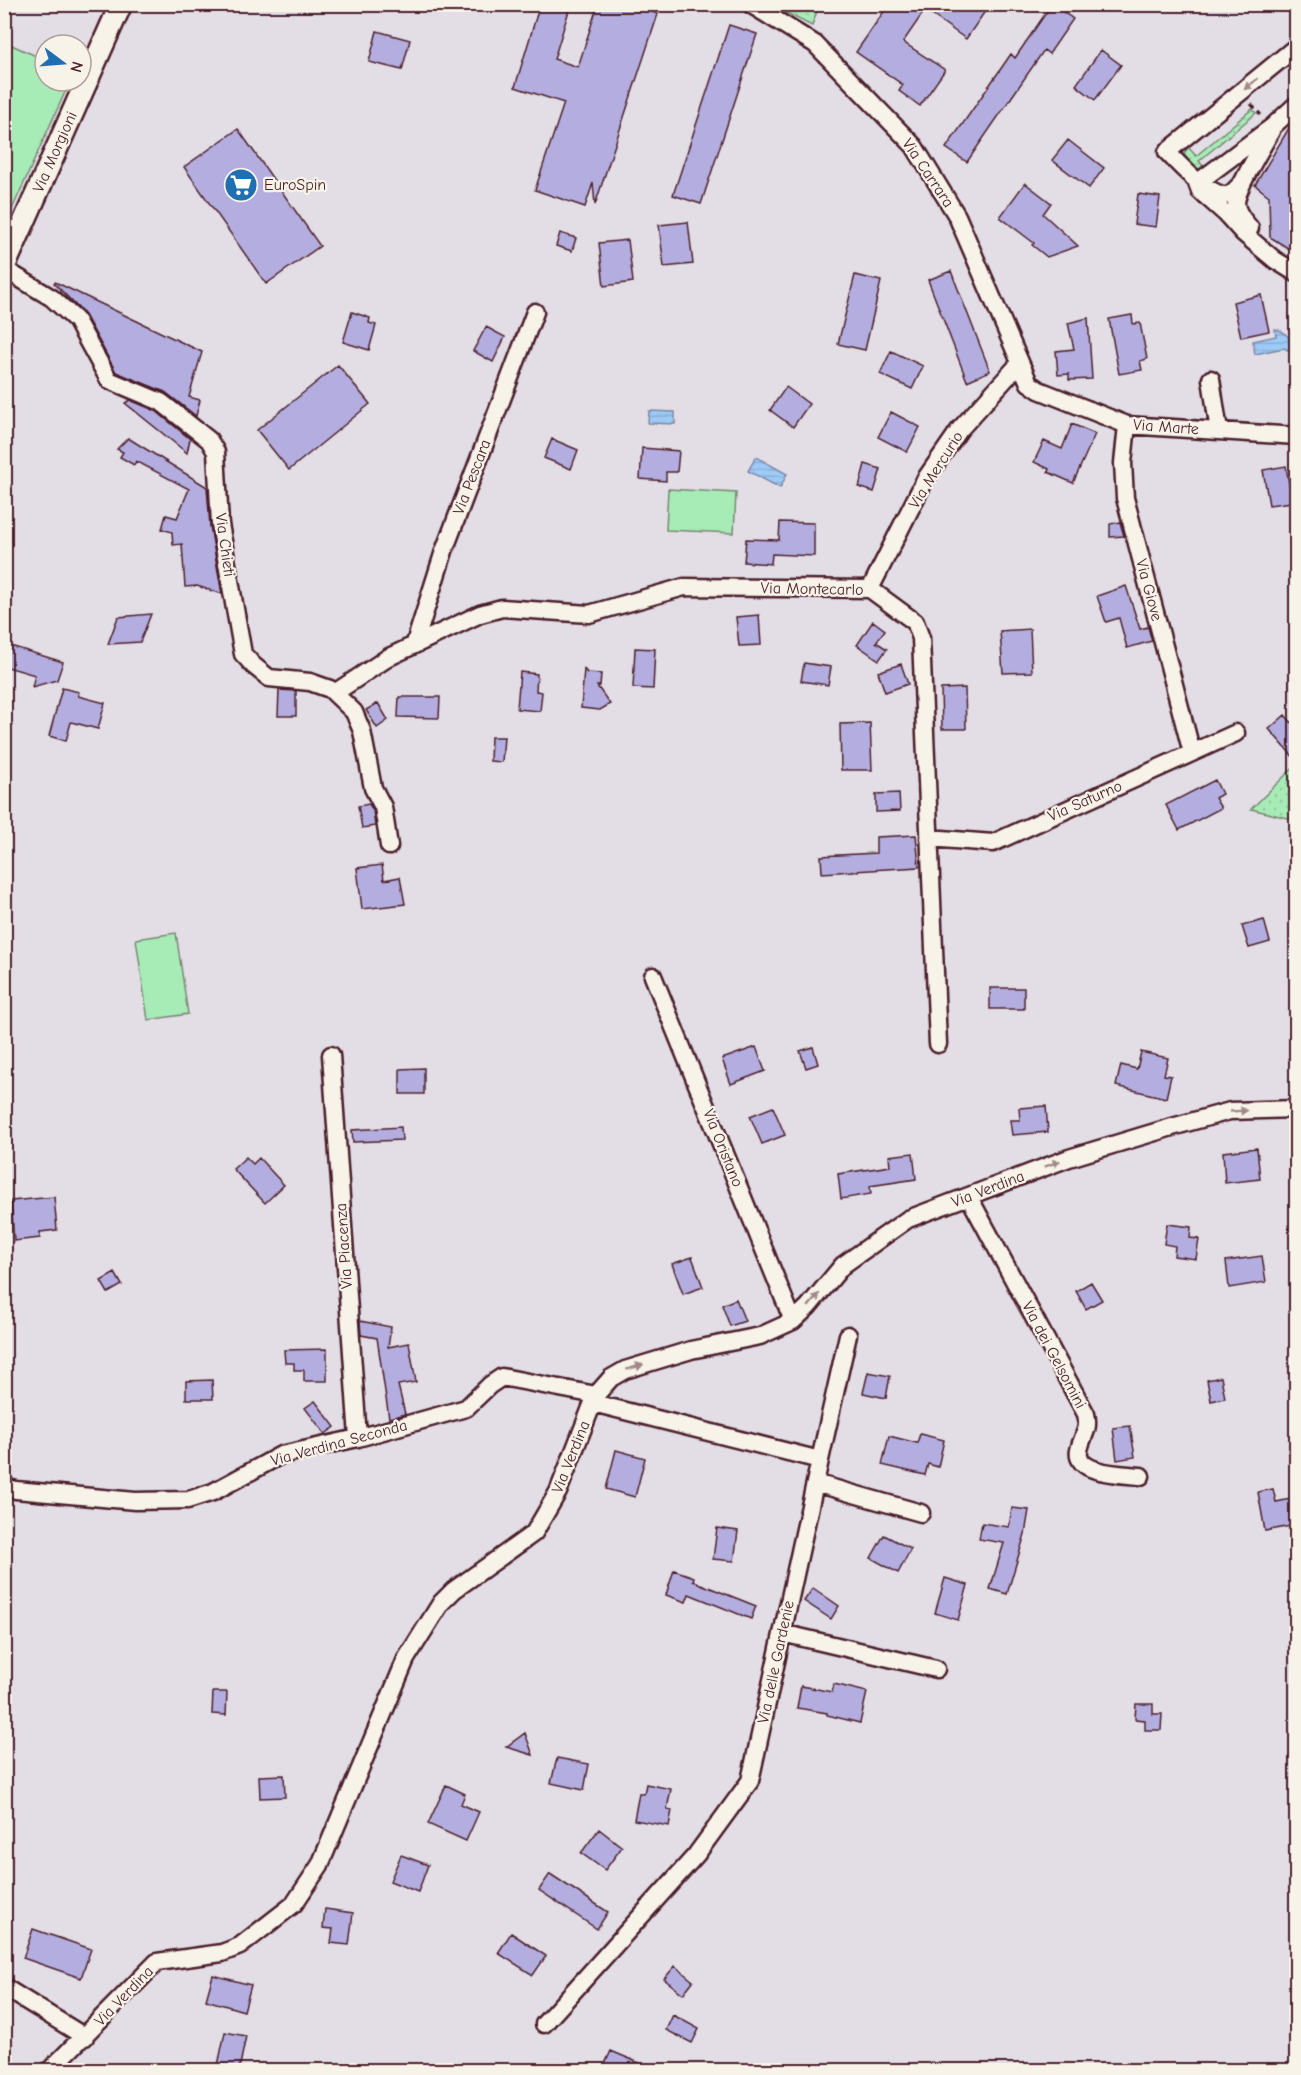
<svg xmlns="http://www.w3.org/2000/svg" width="1301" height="2075" font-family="'Comic Neue',sans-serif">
<defs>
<pattern id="grass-dots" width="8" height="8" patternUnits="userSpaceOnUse" patternTransform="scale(1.5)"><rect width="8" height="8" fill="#a7ecb7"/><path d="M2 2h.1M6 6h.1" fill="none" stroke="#91ca9e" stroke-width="1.8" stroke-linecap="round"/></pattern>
<pattern id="water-rules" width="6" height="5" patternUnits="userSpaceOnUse" patternTransform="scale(1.5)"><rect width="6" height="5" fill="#9dcaf7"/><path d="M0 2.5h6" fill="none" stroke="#89add4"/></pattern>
</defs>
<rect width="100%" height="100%" fill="#e3dee6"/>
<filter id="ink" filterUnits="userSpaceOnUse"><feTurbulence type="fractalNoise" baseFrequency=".0167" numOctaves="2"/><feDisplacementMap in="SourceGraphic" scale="12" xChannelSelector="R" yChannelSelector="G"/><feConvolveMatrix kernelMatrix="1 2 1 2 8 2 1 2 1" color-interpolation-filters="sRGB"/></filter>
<g filter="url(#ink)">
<!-- grass -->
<path fill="url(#grass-dots)" stroke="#788671" stroke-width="1.5" d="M771 5H819L812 26Z
M1252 109 1256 113 1199 161 1206 170C1197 171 1188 162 1184 154L1188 147 1196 156Z
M1296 765V820L1251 809Z"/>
<!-- pitch -->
<path fill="#a7ecb7" stroke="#788671" stroke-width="1.5" d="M5 42 45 60V81H70L9 216 4 213Z
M668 489 736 493 734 533 666 530Z
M176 933 188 1014 148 1020 136 939Z"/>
<!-- water -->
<path fill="url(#water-rules)" stroke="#7c86a5" stroke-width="1.5" d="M1275 329C1285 331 1292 338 1290 349L1287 350 1284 348 1255 354 1253 341 1276 336Z
M649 411 675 412V424L648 423Z
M756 457 787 474 780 488 748 471Z"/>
<!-- building -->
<path fill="#b4aee0" stroke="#4a1f2b" stroke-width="1.5" d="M540 4H571L554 59 578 67 598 4H628L658 14 595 205 593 183 585 207 535 190 564 103 515 87Z
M889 4H990L966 39 925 10 903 42 945 70 920 106 899 91 903 85 856 52Z
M1052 4 1073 19 1049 54 1044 50 967 162 946 148 1011 54 1015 58Z
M729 25 757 34 701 204 673 195Z
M377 31 410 40 402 70 369 62Z
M1101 50 1121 65 1095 100 1076 85Z
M1296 119V253L1270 237 1269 196 1255 185 1292 123Z
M238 129 320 246 266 284 184 167Z
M1068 140 1104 168 1089 188 1052 160Z
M1025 183 1051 203 1043 214 1078 246 1047 257 1032 245 1034 243 1000 217Z
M1138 194 1160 197 1156 227 1134 224Z
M688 222 693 264 664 267 659 225Z
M560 233 576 238 572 251 556 246Z
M628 240 633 282 604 286 599 243Z
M951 271 990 371 967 381 928 280Z
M855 275 881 281 865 350 838 344Z
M55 282 202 352 189 397 200 400 196 416 165 392 116 372 85 315 54 283Z
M1261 295 1269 331 1241 337 1233 302Z
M352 312 370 318 369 323 376 325 369 350 343 342Z
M1132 315 1133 324 1140 323 1147 359 1140 361 1142 370 1119 374 1109 319Z
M1088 318 1092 379 1069 380V374L1058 375 1056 351 1074 349 1068 323Z
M486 327 505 337 493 362 473 351Z
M891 351 923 366 912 389 880 374Z
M338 365 370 404 289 470 257 430Z
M786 387 809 404 793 427 770 410Z
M130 400 156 411 190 439 187 453 125 403Z
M891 412 920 427 907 452 878 437Z
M1072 424 1095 434 1073 483 1048 472 1049 469 1034 462 1044 441 1062 449Z
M128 438 207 487 210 526 222 594 197 586 185 587 182 544 173 545 172 532 162 529 166 515 177 518 189 489 136 461 134 465 120 457 123 452 117 449Z
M552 439 578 450 571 469 544 458Z
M642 448 679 451 677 472H666V481L640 479Z
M865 464 881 469 874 492 859 487Z
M1286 466 1292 502 1269 505 1263 470Z
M780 522 814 523V556L772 554 771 564 744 562 746 539 779 540Z
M1120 522 1124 536 1110 537V524Z
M1126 586 1140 629 1148 627 1152 641 1127 648 1119 618 1106 622 1097 596Z
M151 614 140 642 108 644 118 617Z
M759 615 761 645 739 646 736 617Z
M873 621 885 630 876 642 887 649 879 660 857 645Z
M1030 629 1032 672 1003 673 1000 631Z
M4 644 63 662 57 680 32 687 35 675 4 666Z
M635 648 655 649 653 689 633 688Z
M804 663 831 667 828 685 801 681Z
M901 664 908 684 885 692 878 672Z
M584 669 587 673 601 674 600 686H597L610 704 600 710 581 708Z
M520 672 537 674 536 691 542 692 540 711 517 709Z
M62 688 79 692 78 696 105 703 98 729 71 722 66 741 49 736Z
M965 688 966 729H942L941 689Z
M279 690 296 691V716H278Z
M399 697H440L439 718 398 717Z
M378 703 388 720 377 728 366 710Z
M1285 715 1296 728V760L1269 729Z
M870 723 872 770H841L840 724Z
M491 737H504L502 762 490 761Z
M1215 780 1222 794 1215 798 1221 808 1179 830 1166 805Z
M899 793 900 811 876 812V794Z
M369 804 373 810 375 826 362 828 358 806Z
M916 835 919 867 822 873 821 856 876 853V837Z
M382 865 384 880 400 877 405 904 362 909 357 868Z
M1264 920 1270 942 1249 948 1242 926Z
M990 988H1024V1009H990Z
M756 1047 765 1071 731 1084 722 1059Z
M813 1047 818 1064 806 1068 800 1051Z
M1141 1052 1168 1058 1164 1075 1171 1076 1166 1098 1116 1086 1121 1065 1137 1069Z
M424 1068V1094H400V1069Z
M1046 1106 1048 1132 1012 1135 1010 1120H1020L1019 1108Z
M773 1107 785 1135 762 1144 750 1116Z
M401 1127 402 1140 353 1142 352 1130Z
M1257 1148 1260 1179 1225 1183 1223 1152Z
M913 1153 916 1179 870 1186 871 1194 841 1199 838 1174 890 1166 889 1156Z
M246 1157 253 1164 259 1158 284 1185 265 1203 233 1169Z
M54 1197 57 1230 40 1232V1238L14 1241 11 1201Z
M1167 1224 1191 1227 1190 1238 1199 1239 1196 1259 1174 1256 1175 1246 1164 1244Z
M1262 1256 1266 1282 1229 1288 1226 1261Z
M692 1257 703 1287 683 1294 672 1264Z
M115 1273 122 1285 108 1293 101 1281Z
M1091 1282 1102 1300 1086 1309 1076 1291Z
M736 1299 745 1321 730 1326 722 1305Z
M360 1321 391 1327 388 1347 409 1343 416 1382 398 1385 405 1414 389 1418 377 1338 361 1335Z
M327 1349V1381H304V1370H294V1363H285L284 1350Z
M868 1372 890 1376 886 1398 863 1393Z
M1221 1377 1225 1398 1211 1401 1207 1380Z
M212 1380 213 1399H186V1381Z
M315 1401 335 1427 325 1434 305 1408Z
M1130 1426 1135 1457 1117 1460 1113 1428Z
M920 1434 944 1440 938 1467 928 1464 925 1475 882 1465 889 1436 917 1443Z
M616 1450 645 1458 635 1497 606 1489Z
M1273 1489 1276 1502 1296 1498V1525L1265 1531 1258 1492Z
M1012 1508 1029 1510 1025 1534 1007 1594 990 1589 1004 1543 979 1539 982 1523 1009 1527Z
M717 1528 738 1531 734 1561 713 1559Z
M884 1535 911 1549 898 1573 871 1558Z
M674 1570 694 1577 693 1581 756 1606 751 1619 689 1594 686 1602 666 1595Z
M945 1578 968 1585 958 1620 935 1613Z
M813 1588 839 1606 831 1619 804 1601Z
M834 1684 867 1692 860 1723 827 1715V1713L797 1708 801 1686 832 1692Z
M213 1692H227L226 1715 212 1714Z
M1136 1704H1153V1714H1162L1161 1730H1145V1720L1135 1719Z
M525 1733 533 1755 506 1747Z
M557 1758 589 1764 584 1790 551 1783Z
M284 1775 285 1797 260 1798 259 1776Z
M646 1784 671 1789 667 1809 672 1810 669 1826 634 1820 639 1793 644 1794Z
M446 1785 465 1794 461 1804 479 1812 466 1841 428 1824Z
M599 1829 622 1847 605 1870 581 1853Z
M401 1855 428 1865 418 1892 390 1881Z
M550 1874 608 1912 597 1929 539 1890Z
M325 1909 353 1913 349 1945 331 1943 333 1929 323 1928Z
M33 1929 91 1949 81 1978 23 1958Z
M511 1933 546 1956 533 1975 498 1953Z
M675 1966 693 1981 683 1994 664 1979Z
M213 1975 251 1985 244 2011 206 2000Z
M673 2015 699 2029 692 2043 666 2030Z
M225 2032 246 2036 239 2070H217Z
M611 2051 656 2070H602Z"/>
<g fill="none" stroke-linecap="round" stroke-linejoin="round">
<defs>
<path id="minor" d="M750 4 815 44 914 146 957 216 1029 383 1039 390 1127 425 1296 436
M1296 105 1272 127 1197 183 1200 191 1226 214 1243 233 1275 260 1296 273
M1243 182 1232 193 1224 196C1200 187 1185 171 1167 152L1296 47
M1250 228C1244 221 1236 213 1236 203 1236 188 1263 146 1271 131
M4 269 52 298 76 320 109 380 161 402 209 440 216 452 220 524 243 654 254 666 269 678 310 682 330 689 354 712 362 731 373 788 383 807 389 846
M1211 379 1219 431
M1127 425 1123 463 1125 498 1192 753
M870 589 926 478 960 429 1019 364
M415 643 444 551 535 312
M336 692 389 657 480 614 502 608 589 614 684 587 870 589 915 622 921 638 938 1044
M929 838 993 843 1236 733
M653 976 793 1321
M331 1055 358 1438
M969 1197 1086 1414C1090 1431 1082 1435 1079 1450 1074 1475 1126 1474 1141 1476
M820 1460 848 1335
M815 1483 921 1513
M4 1487 16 1490 135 1501 188 1500 213 1492 281 1455 358 1438 466 1408 490 1385 502 1377 596 1395
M782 1633 936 1669
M4 1987 85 2037
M544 2024 696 1855 750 1781 820 1460 593 1403
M50 2070 157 1962 222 1953 240 1946 294 1904 320 1865 406 1659 441 1603 454 1590 534 1533 558 1492 596 1395 611 1378 625 1370 691 1350 760 1336 793 1321 808 1307 843 1265 908 1219 1069 1158 1172 1127 1230 1111 1296 1109"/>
<path id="major" d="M4 267 121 4"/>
</defs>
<!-- minor casing -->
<use href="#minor" stroke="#4a1f2b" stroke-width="21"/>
<!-- major casing -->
<use href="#major" stroke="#4a1f2b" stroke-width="26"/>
<!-- path -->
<path stroke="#4a1f2b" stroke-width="3" stroke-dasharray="6 4.5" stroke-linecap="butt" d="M1251 104 1261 115"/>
<!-- minor -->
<use href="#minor" stroke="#f7f3e8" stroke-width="16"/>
<!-- major -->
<use href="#major" stroke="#f7f3e8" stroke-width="21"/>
</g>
<!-- one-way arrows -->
<defs><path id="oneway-solid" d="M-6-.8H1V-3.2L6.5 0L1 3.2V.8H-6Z" transform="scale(1.5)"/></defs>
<g fill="#a0898a">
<use href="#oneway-solid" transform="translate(1251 84) rotate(141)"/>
<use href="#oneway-solid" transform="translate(1239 1111) rotate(-3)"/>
<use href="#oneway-solid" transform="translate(1052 1164) rotate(-21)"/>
<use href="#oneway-solid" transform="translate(814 1300) rotate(-50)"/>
<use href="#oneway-solid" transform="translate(635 1367) rotate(-17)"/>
</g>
</g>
<!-- icons -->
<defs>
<symbol id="supermarket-disc" viewBox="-11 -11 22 22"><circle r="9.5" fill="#1f6fb2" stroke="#f7f3e8"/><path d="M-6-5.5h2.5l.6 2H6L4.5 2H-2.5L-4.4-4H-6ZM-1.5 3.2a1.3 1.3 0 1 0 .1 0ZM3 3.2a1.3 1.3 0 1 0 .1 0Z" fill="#fff"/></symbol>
</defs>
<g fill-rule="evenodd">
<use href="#supermarket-disc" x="222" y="166" width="38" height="38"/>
</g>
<g text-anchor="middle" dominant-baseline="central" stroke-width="4.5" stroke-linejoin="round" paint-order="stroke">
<!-- street labels -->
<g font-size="16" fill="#4a1f2b" stroke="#f7f3e8">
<text transform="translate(55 152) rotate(-66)">Via Morgioni</text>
<text transform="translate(928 173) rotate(56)">Via Carrara</text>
<text transform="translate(1166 427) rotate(4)">Via Marte</text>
<text transform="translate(936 470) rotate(-58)">Via Mercurio</text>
<text transform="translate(472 477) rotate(-69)">Via Pescara</text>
<text transform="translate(225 545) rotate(82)">Via Chieti</text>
<text transform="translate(812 589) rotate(1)">Via Montecarlo</text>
<text transform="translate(1149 590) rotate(75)">Via Giove</text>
<text transform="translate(1085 801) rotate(-24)">Via Saturno</text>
<text transform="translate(723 1148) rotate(68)">Via Oristano</text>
<text transform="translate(988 1189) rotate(-21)">Via Verdina</text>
<text transform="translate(344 1246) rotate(-94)">Via Piacenza</text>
<text transform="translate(1054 1355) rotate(62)">Via dei Gelsomini</text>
<text transform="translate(339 1443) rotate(-15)">Via Verdina Seconda</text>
<text transform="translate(571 1457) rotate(-68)">Via Verdina</text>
<text transform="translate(776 1662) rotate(-78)">Via delle Gardenie</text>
<text transform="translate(124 1996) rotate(-46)">Via Verdina</text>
</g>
<!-- poi labels -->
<g font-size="16" fill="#4a1f2b" stroke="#f7f3e8" text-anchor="start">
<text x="264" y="185">EuroSpin</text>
</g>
</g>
<!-- margin -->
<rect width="1301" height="2075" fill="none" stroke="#f7f3e8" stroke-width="24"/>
<rect x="12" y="12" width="1277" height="2051" fill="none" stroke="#4a1f2b" stroke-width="2" filter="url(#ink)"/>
<!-- north arrow -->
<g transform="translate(63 63) rotate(106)"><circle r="28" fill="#f7f3e8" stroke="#b29e9c" stroke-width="1.5"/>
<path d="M0-4.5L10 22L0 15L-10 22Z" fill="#1f6fb2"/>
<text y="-9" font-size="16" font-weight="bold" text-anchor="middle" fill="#4a1f2b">N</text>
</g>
</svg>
